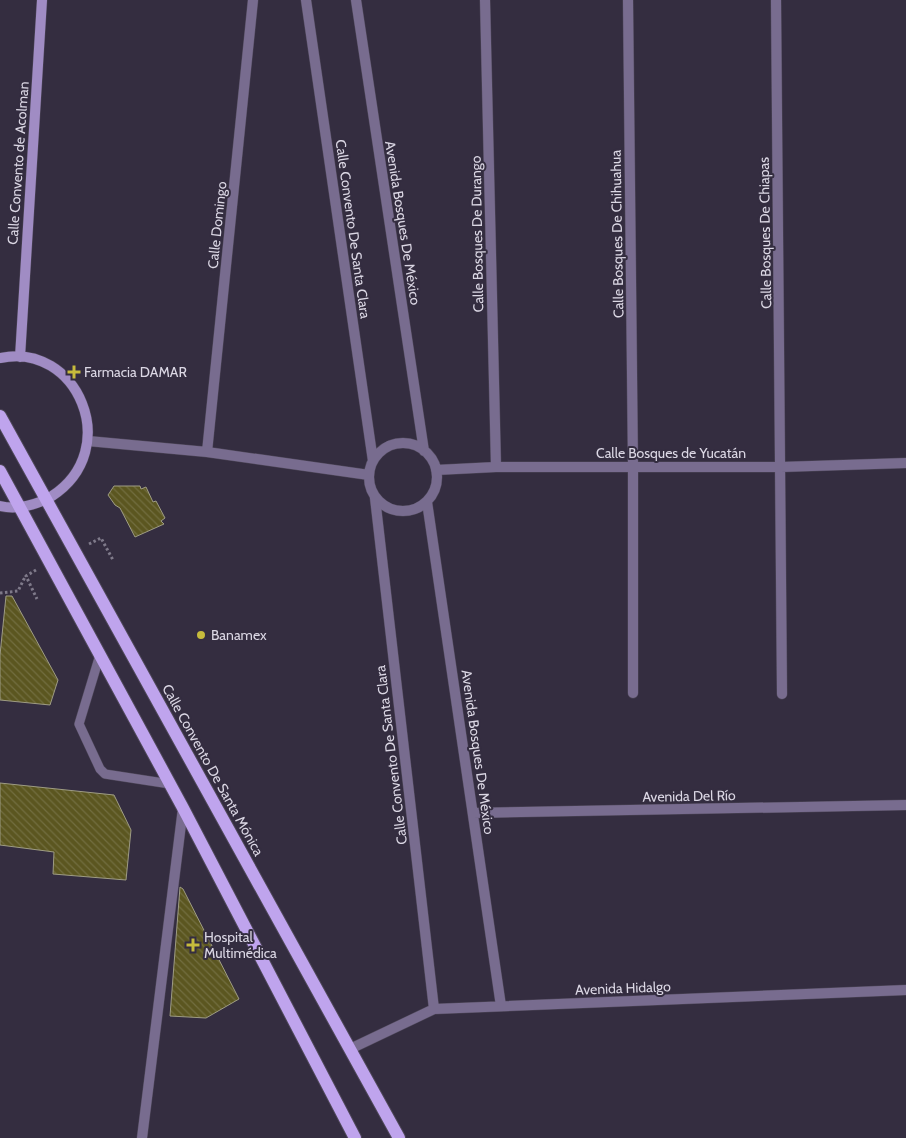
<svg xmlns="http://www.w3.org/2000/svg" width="906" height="1138" font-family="Cabin,sans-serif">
<defs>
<pattern id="building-back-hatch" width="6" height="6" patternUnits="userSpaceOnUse" patternTransform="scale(1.25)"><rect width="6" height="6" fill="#5b5620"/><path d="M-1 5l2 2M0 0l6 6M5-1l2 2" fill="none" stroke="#726e40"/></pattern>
</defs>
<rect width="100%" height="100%" fill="#342d40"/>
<!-- building -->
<path fill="url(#building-back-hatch)" stroke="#9e9c84" d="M114 486H140L141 489 146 487 153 502 156 501 165 518 161 521 164 524 135 537 120 508 115 505 108 495Z
M6 596H12L58 680 50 705 0 700V655Z
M0 783 114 795 131 830 126 880 53 874 54 852 0 845Z
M180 887 183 889 239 999 206 1018 170 1016Z"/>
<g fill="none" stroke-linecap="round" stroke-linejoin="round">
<defs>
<path id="lane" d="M99 658 79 724 100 769 105 774 170 784"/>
<path id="street" d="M306 0 373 461
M356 0 424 451
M485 0 496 467
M628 0 633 467V693
M776 0 782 694
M88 441 207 452 369 475
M369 477a34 34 0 1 1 68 0a34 34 0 1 1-68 0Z
M207 452 253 0
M436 470 496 467H781L906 463
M375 498 434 1009
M427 502 501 1006
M473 813 906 805
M350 1049 434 1009 906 990
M142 1138 183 808"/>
<path id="secondary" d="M20 357 42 0
M0 358C77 341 124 449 52 496 37 505 17 510 0 506"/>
<path id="primary" d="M0 416 399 1138
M0 471 183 808 355 1138"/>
</defs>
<!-- lane casing -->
<use href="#lane" stroke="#4f485a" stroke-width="10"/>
<!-- street casing -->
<use href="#street" stroke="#4f485a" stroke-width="11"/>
<!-- secondary casing -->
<use href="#secondary" stroke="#4f485a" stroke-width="11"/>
<!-- primary casing -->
<use href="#primary" stroke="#4f485a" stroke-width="14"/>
<!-- path -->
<path stroke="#7f7a8a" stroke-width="3" stroke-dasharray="2.5 2.5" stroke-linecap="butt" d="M89 544 101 538 113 560
M36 570 26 576 37 599
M0 593 18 591 25 577"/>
<!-- lane -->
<use href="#lane" stroke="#786c8f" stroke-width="9"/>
<!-- street -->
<use href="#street" stroke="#786c8f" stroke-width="10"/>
<!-- secondary -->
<use href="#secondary" stroke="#a08cc4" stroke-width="10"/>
<!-- primary -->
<use href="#primary" stroke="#bfa4ed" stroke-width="12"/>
</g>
<!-- markers -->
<g fill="#c6bb3c" stroke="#342d40" stroke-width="2">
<path d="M71.5 364.5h5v5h5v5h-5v5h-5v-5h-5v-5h5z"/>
<circle cx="201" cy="635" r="5"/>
<path d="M190.5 937.5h5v5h5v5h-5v5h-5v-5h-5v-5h5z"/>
</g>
<g text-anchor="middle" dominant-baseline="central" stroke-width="4" stroke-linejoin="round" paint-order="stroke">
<!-- street labels -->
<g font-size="14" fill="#dbd7e4" stroke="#342d40">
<text transform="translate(18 163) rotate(-86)">Calle Convento de Acolman</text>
<text transform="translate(403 223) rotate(81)">Avenida Bosques De México</text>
<text transform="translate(217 225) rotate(-84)">Calle Domingo</text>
<text transform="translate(353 229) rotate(82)">Calle Convento De Santa Clara</text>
<text transform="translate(765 233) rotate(-91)">Calle Bosques De Chiapas</text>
<text transform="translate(477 234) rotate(-91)">Calle Bosques De Durango</text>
<text transform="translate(617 234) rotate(-91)">Calle Bosques De Chihuahua</text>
<text x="671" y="453">Calle Bosques de Yucatán</text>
<text transform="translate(478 752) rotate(82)">Avenida Bosques De México</text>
<text transform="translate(391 755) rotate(-97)">Calle Convento De Santa Clara</text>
<text transform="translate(213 770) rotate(61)">Calle Convento De Santa Mónica</text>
<text transform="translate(689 796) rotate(-1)">Avenida Del Río</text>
<text transform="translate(623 988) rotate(-2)">Avenida Hidalgo</text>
</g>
<!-- poi labels -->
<g font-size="14" fill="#dbd7e4" stroke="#342d40" text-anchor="start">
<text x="84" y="372">Farmacia DAMAR</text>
<text x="211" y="635">Banamex</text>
<text x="204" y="937">Hospital<tspan x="204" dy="16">Multimédica</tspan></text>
</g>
</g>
</svg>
